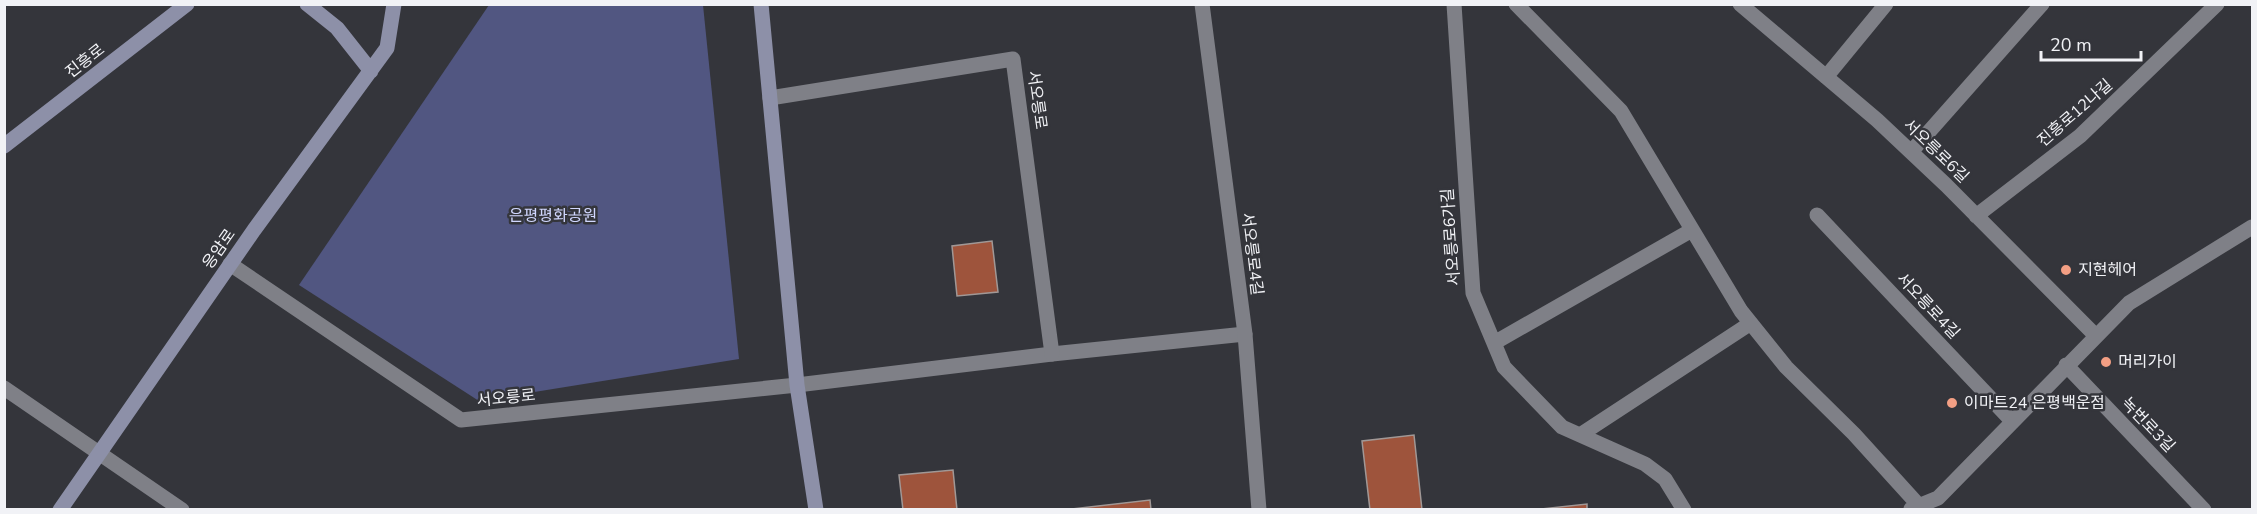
<svg xmlns="http://www.w3.org/2000/svg" width="2257" height="514" font-family="'Nunito Sans','Noto Sans KR',sans-serif">
<rect width="100%" height="100%" fill="#34353b"/>
<!-- green -->
<path fill="#515681" d="M489 5H703L739 359 479 401 299 285Z"/>
<!-- building -->
<path fill="#9e543c" stroke="#a19896" stroke-width="1.5" d="M992 241 998 292 957 296 952 246Z
M1414 435 1422 510H1370L1362 441Z
M953 470 957 510H903L899 475Z
M1150 500 1151 510H1063Z
M1587 504V510H1532Z"/>
<g fill="none" stroke-linecap="round" stroke-linejoin="round">
<!-- lane -->
<path stroke="#7f8087" stroke-width="15" d="M1817 215 2012 421
M797 385 1052 354 1245 334"/>
<!-- street -->
<path stroke="#7f8087" stroke-width="15" d="M1202 4 1245 334 1259 510
M1454 4 1473 293 1504 367 1562 427 1645 464 1665 479 1684 510
M1516 4 1621 111 1741 311 1786 367 1854 434 1923 510
M1740 4 1877 120 1946 185 2096 336
M1826 77 1886 4
M770 98 1013 59 1052 354
M1911 152 2042 4
M1976 216 2080 136 2217 4
M230 264 461 420 797 385
M1494 343 1692 230
M2066 365 2204 510
M4 388 182 510
M1580 435 1751 323
M1911 509 1938 498 2129 303 2252 227"/>
<!-- secondary -->
<path stroke="#8d90a8" stroke-width="15" d="M307 4 337 28 371 71
M761 4 797 385 816 510
M4 146 187 4
M60 510 254 230 387 48 394 4"/>
</g>
<!-- markers -->
<g fill="#f39f84" stroke="#34353b" stroke-width="2">
<circle cx="2066" cy="270" r="6"/>
<circle cx="2106" cy="362" r="6"/>
<circle cx="1952" cy="403" r="6"/>
</g>
<g text-anchor="middle" dominant-baseline="central" stroke-width="5" stroke-linejoin="round" paint-order="stroke">
<!-- street labels -->
<g font-size="16" fill="#f1f2f6" stroke="#34353b">
<text transform="translate(85 61) rotate(-38)">진흥로</text>
<text transform="translate(1037 100) rotate(82)">서오릉로</text>
<text transform="translate(2075 113) rotate(-41)">진흥로12나길</text>
<text transform="translate(1936 151) rotate(44)">서오릉로6길</text>
<text transform="translate(1451 237) rotate(-94)">서오릉로6가길</text>
<text transform="translate(219 249) rotate(-55)">응암로</text>
<text transform="translate(1252 254) rotate(83)">서오릉로4길</text>
<text transform="translate(1928 306) rotate(47)">서오릉로4길</text>
<text transform="translate(506 398) rotate(-6)">서오릉로</text>
<text transform="translate(2148 425) rotate(46)">녹번로3길</text>
</g>
<!-- park labels -->
<g font-size="16" fill="#d1d7fe" stroke="#34353b">
<text x="553" y="216">은평평화공원</text>
</g>
<!-- poi labels -->
<g font-size="16" fill="#f1f2f6" stroke="#34353b" text-anchor="start">
<text x="2078" y="270">지현헤어</text>
<text x="2118" y="362">머리가이</text>
<text x="1964" y="403">이마트24 은평백운점</text>
</g>
</g>
<!-- border -->
<rect width="2257" height="514" fill="none" stroke="#f1f2f6" stroke-width="12"/>
<!-- scale -->
<path d="M2041 51v9h100v-9" fill="none" stroke="#f1f2f6" stroke-width="3"/>
<text x="2050" y="51" font-size="18" fill="#f1f2f6" stroke="#34353b" stroke-width="4.5" paint-order="stroke">20 m</text>
</svg>
